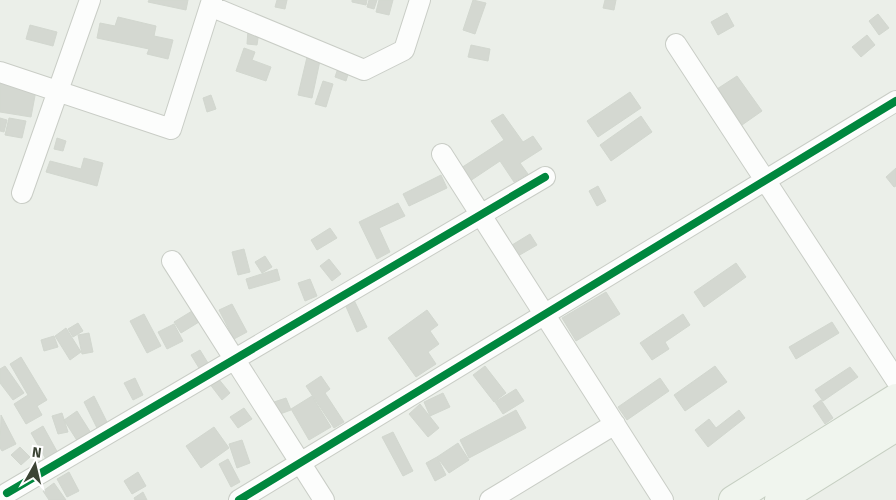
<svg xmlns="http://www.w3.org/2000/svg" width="896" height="500" font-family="'Fira Sans',sans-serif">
<rect width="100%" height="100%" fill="#ebefe9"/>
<!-- building -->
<path fill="#d4d8d1" stroke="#d2d7cf" d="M149 0H188L186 10 148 2Z
M277 0H287L285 9 275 7Z
M352 0H367L366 5 352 2Z
M369 0H377L374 9 367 7Z
M379 0H393L389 15 376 12Z
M473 0 486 3 475 34 463 30Z
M605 0H616L614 10 603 8Z
M727 13 734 26 718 35 711 22Z
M878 14 889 28 879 35 869 21Z
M118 17 156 26 154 36 173 40 168 59 147 54 149 49 97 38 100 23 115 26Z
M30 25 57 32 53 46 26 39Z
M248 30 259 32 257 45 247 44Z
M867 35 875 45 861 57 852 47Z
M471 45 490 49 488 61 468 57Z
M244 48 255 52 252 60 271 67 266 81 236 71Z
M308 53 321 56 312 98 298 95Z
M339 65 350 68 346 81 335 77Z
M737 76 762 111 742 125 717 89Z
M0 78 37 85 31 117 0 112Z
M323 81 333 84 326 107 315 104Z
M630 92 641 108 598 137 587 121Z
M211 95 216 109 207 112 203 98Z
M503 114 523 142 533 136 542 149 520 163 528 174 514 182 500 161 470 181 461 168 504 140 491 121Z
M641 116 652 132 611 161 600 145Z
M0 118 7 120 4 132 0 131Z
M9 118 26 121 22 138 5 135Z
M57 138 66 141 63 151 54 149Z
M84 158 103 163 97 186 46 172 50 161 81 169Z
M896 168V186L894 187 886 177Z
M441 175 447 188 409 206 403 194Z
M598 186 606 201 597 206 589 191Z
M398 203 405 216 379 228 390 252 377 259 359 222Z
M330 228 337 238 317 250 311 240Z
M530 234 537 245 518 256 512 245Z
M244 249 250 272 238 275 232 252Z
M265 256 272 267 262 273 255 262Z
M329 259 341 274 332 281 320 266Z
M736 263 746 277 704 307 694 292Z
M277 269 280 280 249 289 246 279Z
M310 279 317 296 305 301 298 283Z
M606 292 620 314 576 341 562 318Z
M353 298 367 327 357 332 344 302Z
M232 304 247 332 234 339 219 310Z
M427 310 438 325 430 331 439 344 428 352 436 364 416 377 388 338Z
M192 311 199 322 181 333 174 322Z
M144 314 161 346 147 353 130 321Z
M683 314 690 325 665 342 669 349 652 360 640 343Z
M832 322 839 333 796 359 789 347Z
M78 323 83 331 73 337 68 329Z
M174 324 183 341 167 349 158 332Z
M66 328 81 352 70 360 55 336Z
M89 333 93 352 82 354 78 335Z
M54 336 58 347 44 351 41 340Z
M200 350 208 363 199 368 191 355Z
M21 357 47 400 37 406 42 415 26 424 14 404 28 395 10 364Z
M5 366 24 393 13 400 0 383V369Z
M485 366 506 393 494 402 473 375Z
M715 366 727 382 685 411 674 395Z
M850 367 858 377 823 401 815 390Z
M321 376 330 389 325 393 344 422 334 428 306 386Z
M217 377 230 393 222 400 209 383Z
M135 378 143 395 133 400 124 383Z
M660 378 669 391 627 420 618 407Z
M516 389 524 401 503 414 495 402Z
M443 393 450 407 430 416 424 402Z
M94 396 110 428 100 434 84 402Z
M312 396 331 427 309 440 291 409Z
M286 398 291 410 280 414 274 402Z
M821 400 833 418 825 424 813 406Z
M420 404 439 428 428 437 409 414Z
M244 408 252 419 238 428 230 417Z
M516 410 526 428 469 458 460 440Z
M739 410 745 418 708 447 695 430 709 419 716 428Z
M77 411 91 433 78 442 64 420Z
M62 413 68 432 58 434 52 416Z
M1 415 16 444 2 451 0 448Z
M43 426 59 455 47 461 31 433Z
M214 427 229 448 201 468 186 446Z
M393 432 413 471 403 476 382 437Z
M242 440 250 463 237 468 229 444Z
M458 443 469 460 449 473 437 457Z
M20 447 30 457 21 465 11 455Z
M437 457 446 475 435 481 426 463Z
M228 459 240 482 231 487 219 464Z
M69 472 79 491 67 497 57 479Z
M138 472 146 486 132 494 124 481Z
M54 483 66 500H49L43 491Z
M143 492 147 500H135L134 498Z"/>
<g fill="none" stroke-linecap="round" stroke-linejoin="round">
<defs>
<path id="street" d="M210 6 364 70 404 50 420 0
M676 44 896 380
M0 72 171 129 212 0
M442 154 663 500
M22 193 90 0
M172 261 324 500
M7 493 545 177
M239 500 896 101
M490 500 615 424"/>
<path id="secondary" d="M733 500 896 398
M779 500 896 427"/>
</defs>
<!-- street casing -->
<use href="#street" stroke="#c9cdc6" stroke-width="22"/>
<!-- secondary casing -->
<use href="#secondary" stroke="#c6cfc2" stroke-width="30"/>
<!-- street -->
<use href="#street" stroke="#fcfdfc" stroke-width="20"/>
<!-- secondary -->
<use href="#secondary" stroke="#f0f5ee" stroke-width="28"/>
<defs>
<path id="cycleway" d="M7 493 545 177
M239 500 896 101"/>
</defs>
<!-- cycleway casing -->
<use href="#cycleway" stroke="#fff" stroke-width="11"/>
<!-- cycleway -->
<use href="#cycleway" stroke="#00873e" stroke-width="8"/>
</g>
<!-- north arrow -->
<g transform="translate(35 465) rotate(8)" stroke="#ffffff" stroke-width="4" paint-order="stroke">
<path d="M0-4L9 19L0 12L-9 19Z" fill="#3c4435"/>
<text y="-8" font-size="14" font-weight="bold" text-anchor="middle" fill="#3c4435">N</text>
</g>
</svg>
